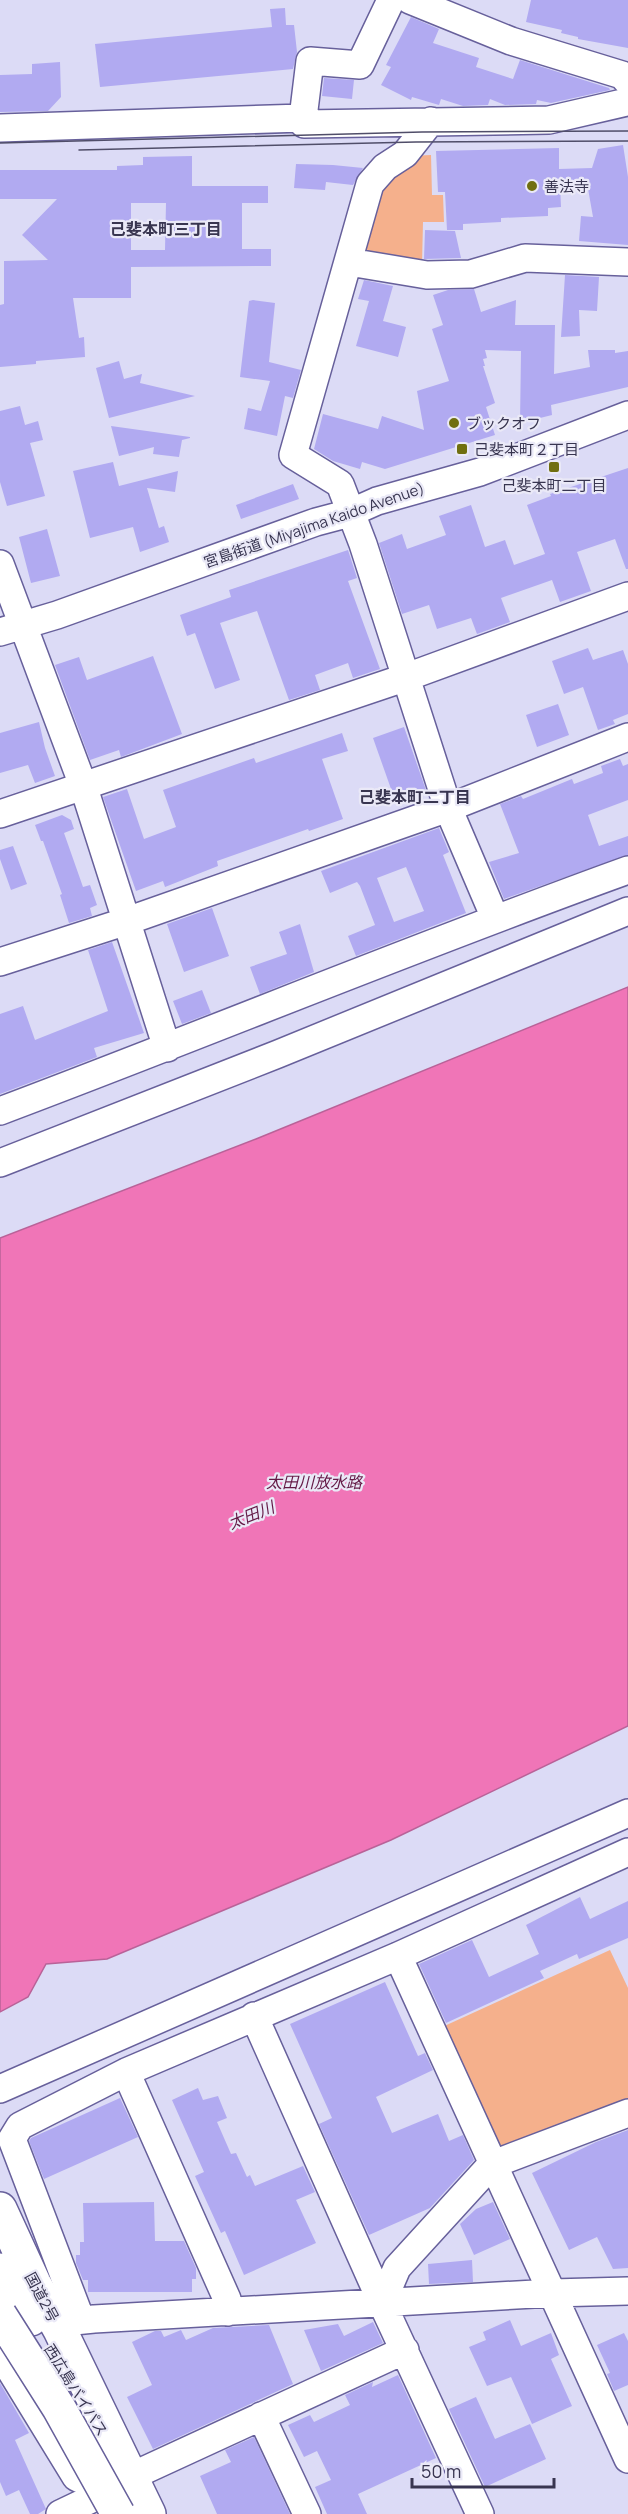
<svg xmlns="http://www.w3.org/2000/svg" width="628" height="2514" font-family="Manrope,'Noto Sans JP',sans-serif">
<rect width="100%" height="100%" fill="#dcdbf6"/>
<!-- green -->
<path fill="#f5b08c" d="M431 155 432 195H443L444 222H423L422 265 362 257 373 195 409 156Z
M610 1950 628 1988V2101L507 2152 495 2147 440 2028Z"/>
<!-- water -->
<path fill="#f075b7" stroke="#b96298" stroke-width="1.5" d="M628 987V1726L391 1840 107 1959 46 1964 28 1997 0 2012V1238L256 1139Z"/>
<!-- building -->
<path fill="#b1aaf1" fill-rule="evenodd" d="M531 0H628V48L578 39V37L561 33 562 30 526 22Z
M285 8 286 25H294L297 52 293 69 100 87 95 44 272 27 270 9Z
M411 17 439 29 433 43 479 58 476 67 513 79 520 60 609 88 610 90 551 103 537 100 536 104 505 105 490 99 488 105 463 106 441 99 439 105 412 97 411 100 381 85 391 67 386 65Z
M60 62 61 97 48 111 0 112V75L32 74V64Z
M324 78 354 80 352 99 322 96Z
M623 145 628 177V245L579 241 581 216 593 217 587 183 560 184 561 207 548 208V216L501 218V222L463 224V230H447L445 192H438L436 151 559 148V169L592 168 598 149Z
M192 156V186H268V203H242V249H271V266L131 267V298H73L79 338 84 337 85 357 36 361V364L0 367V305L4 304V261L48 260 22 235 57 199H0V170H117V166L143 165V157ZM131 203H166L165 250H131Z
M296 164 333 165 363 168 353 185 326 182 325 190 294 188Z
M425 230 455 231 461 258 424 259Z
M565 275 599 277 597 311 579 310 580 336 561 337Z
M364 280 393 286 383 321 406 327 398 357 356 346 369 301 358 299Z
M474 289 481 312 516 300 515 325H555L554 374 590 367 588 350H615V353L628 351V387L551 405 552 415 520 423 521 351 485 350 487 358 483 359 485 366H483L495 403 486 407 495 435 385 469 362 462 360 469 333 461 314 449 323 414 378 429 382 416 424 430 417 391 449 381 432 329 443 325 433 295 448 290Z
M253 300 275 303 269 362 301 370 293 398 285 396 277 436 244 429 248 408 261 411 270 381 240 377 249 301Z
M119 361 124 379 142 374 140 383 195 396 109 418 96 368Z
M20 406 25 425 38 421 43 440 30 443 45 496 7 506 0 482V411Z
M111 426 190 437V438L182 440 179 457 153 454 154 447 119 456Z
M113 462 119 486 178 471 175 492 147 488 159 528 164 526 169 542 140 552 133 527 90 538 73 471Z
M628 468V569H626L615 539 577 552 591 591 560 602 552 580 501 598 510 622 477 634 471 618 437 629 429 605 402 614 379 543 402 534 407 549 446 535 439 516 471 505 485 547 505 540 514 565 545 554 527 505 551 496 550 494Z
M293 484 299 499 241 519 236 505Z
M47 529 60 576 31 583 19 537Z
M348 550 357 578 348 581 380 669 353 678 348 663 315 675 320 690 289 700 257 611 220 623 240 680 215 689 195 633 187 636 180 615 231 597 229 590Z
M588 648 593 660 623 650 628 664V714L613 720 615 724 598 730 583 687 564 694 552 661Z
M153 656 182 734 121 757 119 750 90 760 55 665 79 657 87 680Z
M558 704 569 735 537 747 526 715Z
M39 722 45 748 55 776 35 783 28 765 0 773V733Z
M404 727 427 793 396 803 373 738Z
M342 733 348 751 322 759 343 819 309 831 308 829 217 861 218 866 165 887 163 881 136 891 103 797 127 789 144 839 176 827 163 790 254 758 256 763Z
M620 759 623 766 628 764V800L588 815 599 846 628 836V855L504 899 489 862 519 853 500 804 521 796 523 799 572 779 574 784 603 773 601 766Z
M62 815 71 820 74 829 64 833 83 887 90 885 97 905 90 908 92 916 69 923 60 895 62 894 43 841H41L35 825Z
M439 828 449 852 443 855 466 913 356 956 348 936 375 925 360 886 357 882 330 893 321 871ZM406 867 424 911 394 922 377 878Z
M13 846 27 884 11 890 0 859V850Z
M212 908 229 956 184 972 167 924Z
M300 924 314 972 260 994 250 967 287 954 279 932Z
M112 942 144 1033 94 1048 97 1057 0 1094V1014L23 1006 35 1040 108 1011 88 950Z
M202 990 211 1013 182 1024 173 1001Z
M580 1897 590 1919 628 1901V1938L579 1959 577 1954 540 1971 544 1978 446 2023 419 1964 472 1940 489 1977 539 1954 526 1925Z
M385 1982 418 2056 425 2053 433 2070 376 2097 392 2133 438 2114 449 2141 463 2135 474 2160 430 2208 369 2235 319 2124 332 2118 290 2024Z
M198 2088 203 2100 218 2096 227 2118 217 2122 231 2154 236 2153 247 2177 250 2175 255 2186 303 2166 315 2192 296 2200 316 2243 244 2275 225 2231 221 2233 195 2176 204 2172 172 2100Z
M120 2098 138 2137 44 2179 29 2141 31 2138Z
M628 2130V2268L613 2269 597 2237 569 2250 532 2173 596 2142Z
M154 2202 155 2241H184L196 2268V2279H192V2292H88V2280H83L76 2263V2255H80V2242H84L83 2203Z
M493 2202 510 2239 474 2255 460 2224 476 2209Z
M472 2260 473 2282 429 2284 428 2264Z
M510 2320 521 2346 551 2333 559 2355 551 2359 572 2406 532 2424 511 2377 487 2386 469 2347 486 2340 483 2332Z
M373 2322 383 2343 321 2371 304 2330 338 2324 344 2336Z
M269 2325 293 2384 153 2449 127 2397 152 2385 132 2342 155 2331H161L164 2337 181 2330 186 2340 213 2328Z
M624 2333 628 2341V2385L614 2391 607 2374 610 2373 597 2345Z
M398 2375 436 2458 358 2494 367 2514H327L315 2487 331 2480 317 2451 304 2457 288 2425 310 2415 314 2422 350 2405 345 2395 373 2382 372 2387Z
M0 2383 29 2433 15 2440 46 2509 38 2514H30L19 2490 6 2496 0 2482Z
M476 2397 495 2439 530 2424 546 2459 485 2487 449 2409Z
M254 2437 290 2514H217L200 2476 231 2462 225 2450Z"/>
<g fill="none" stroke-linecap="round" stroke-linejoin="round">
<defs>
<path id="minor" d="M410 0 511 41 622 75 628 82
M303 118 310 61 360 65 391 0
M431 121 405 154 385 167 370 184 293 455 340 484 363 544 448 808 495 918
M0 128 303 118 304 124 549 120 627 102
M349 262 427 275 471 274 525 258 628 262
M0 564 84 788 167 1048
M0 632 57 615 316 522 350 513 377 501 480 472 628 415
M0 814 404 678 628 596
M0 962 127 921 448 808 628 737
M0 1111C210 1032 417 946 628 870
M0 1163 278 1054 628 911
M398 1956 628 2459
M254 2016 382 2303 480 2514
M0 2089 628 1813
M382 2303 397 2268 491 2165 628 2113
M228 2312 227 2299 126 2072 398 1956 628 1852
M81 2320 12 2139 20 2126 126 2072
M60 2330 74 2321 94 2319 552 2293 628 2291
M0 2353 76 2477 106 2492
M261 2416 307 2514
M132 2476 405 2350
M60 2514 106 2492"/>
<path id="highway" d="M0 2209 34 2283 60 2330 149 2514
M0 2270 31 2319"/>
</defs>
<!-- minor casing -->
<use href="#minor" stroke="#67609b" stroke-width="30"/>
<!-- highway casing -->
<use href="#highway" stroke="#67609b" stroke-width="36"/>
<!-- minor -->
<use href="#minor" stroke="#fff" stroke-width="27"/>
<!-- highway -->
<use href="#highway" stroke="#fff" stroke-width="33"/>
<!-- tram -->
<path stroke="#504e69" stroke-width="1.5" d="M0 143 422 132 628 131
M79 150 416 142 628 141"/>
<defs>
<path id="highway-bridge" d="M0 2315 59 2408 118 2514"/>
</defs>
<!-- highway-bridge casing -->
<use href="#highway-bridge" stroke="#67609b" stroke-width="36" stroke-linecap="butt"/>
<!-- highway-bridge -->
<use href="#highway-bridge" stroke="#fff" stroke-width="33"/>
</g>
<!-- markers -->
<g fill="#706f10" stroke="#eae9f7" stroke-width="2">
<circle cx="532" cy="186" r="6"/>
<circle cx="454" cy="423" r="6"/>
<rect x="456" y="443" width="12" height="12" rx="3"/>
<rect x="548" y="461" width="12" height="12" rx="3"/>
</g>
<g text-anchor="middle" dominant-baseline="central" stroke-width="4.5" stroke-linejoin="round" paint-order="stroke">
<!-- poi labels -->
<g font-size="15" fill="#383550" stroke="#eae9f7" text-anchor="start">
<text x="544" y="186">善法寺</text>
<text x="466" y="423">ブックオフ</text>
<text x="474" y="449">己斐本町２丁目</text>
<text x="554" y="485" text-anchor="middle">己斐本町二丁目</text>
</g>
<!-- street labels -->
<g font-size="15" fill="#383550" stroke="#eae9f7">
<text transform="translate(314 525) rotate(-19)">宮島街道 (Miyajima Kaido Avenue)</text>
<text transform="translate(42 2297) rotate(62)">国道2号</text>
<text transform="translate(76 2390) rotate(58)">西広島バイパス</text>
</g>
<!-- neighbourhood labels -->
<g font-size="16" font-weight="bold" fill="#383550" stroke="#eae9f7">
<text x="166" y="229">己斐本町三丁目</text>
<text x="415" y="797">己斐本町二丁目</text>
</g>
<!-- water labels -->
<g font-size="16" font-style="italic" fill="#641946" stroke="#eae9f7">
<text x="314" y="1482">太田川放水路</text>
<text transform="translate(251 1515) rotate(-22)">太田川</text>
</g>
</g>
<!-- scale -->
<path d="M412 2478v9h142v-9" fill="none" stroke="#383550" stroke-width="3"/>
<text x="421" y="2478" font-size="18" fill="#383550" stroke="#eae9f7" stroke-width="4.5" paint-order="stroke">50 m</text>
</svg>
